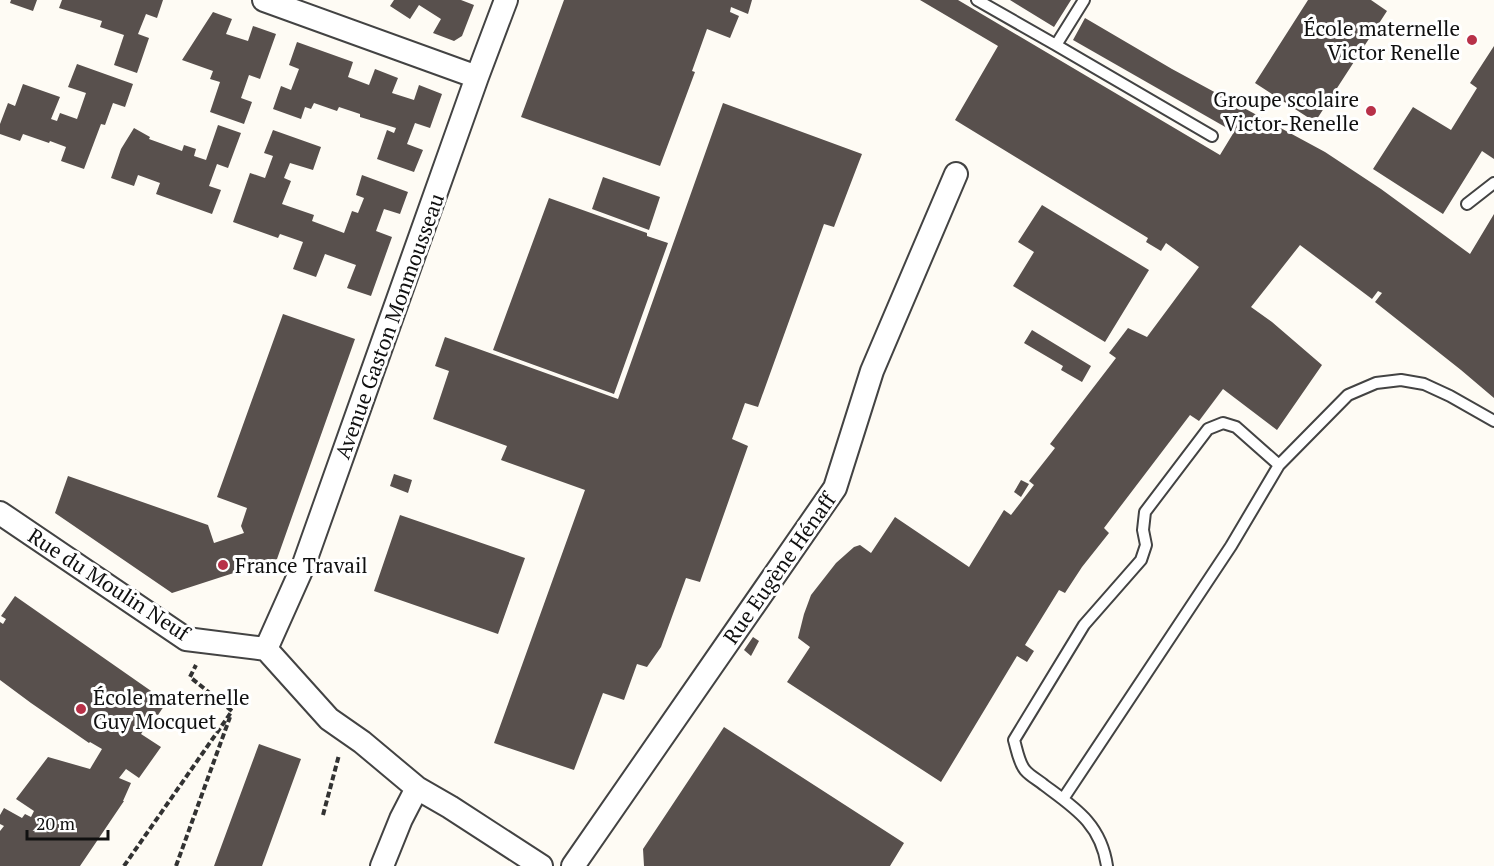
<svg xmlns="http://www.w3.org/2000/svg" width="1494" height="866" font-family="'PT Serif',serif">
<rect width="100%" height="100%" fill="#fefbf4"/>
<!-- building -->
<path fill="#58504d" d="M11 0H37L33 11 10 3Z
M62 0H163L157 18 146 14 138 34 149 38 137 73 114 65 124 35 100 27 102 21 59 8Z
M394 0H461L474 5 462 36 454 41 433 33 441 19 419 5 410 19 390 6Z
M564 0H752L748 14 731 7 730 12 739 16 730 38 707 29 692 71 695 72 660 166 521 117Z
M920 0H958L1220 155 1234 132 1073 40 1085 18 1172 69 1325 152 1381 189 1470 254 1494 214V398L1461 370 1375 302 1382 293 1378 291 1372 299 1300 245 1251 307 1272 322 1322 365 1277 430 1223 389 1199 421 1190 415 1104 528 1109 533 1082 567 1065 593 1059 590 1025 645 1034 651 1027 662 1017 656 941 782 787 682 810 647 798 638 804 614 811 595 836 563 854 547 860 545 871 553 895 517 969 567 1004 510 1011 515 1034 485 1029 481 1055 448 1050 444 1116 358 1109 353 1128 328 1147 337 1199 267 1166 243 1161 251 1146 242 1148 238 955 120 998 46Z
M1010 0H1071L1054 27Z
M1308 0H1371L1387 11 1315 122 1255 83Z
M213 12 232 19 226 34 248 41 253 26 276 34 260 79 249 75 241 98 252 102 244 124 210 112 220 82 210 79 213 71 182 60Z
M297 42 353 62 348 77 369 85 375 69 398 78 392 93 414 100 419 85 442 94 430 128 415 123 407 144 423 150 414 172 377 159 387 130 394 133 396 128 360 117V114L339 107 337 111 314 103 311 109 305 107 301 119 273 109 281 86 291 90 299 69 289 65Z
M1494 46V159L1482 151 1443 214 1373 169 1413 107 1451 130 1477 88 1470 83Z
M77 64 133 84 125 107 113 103 105 125 101 124 84 169 61 161 66 147 50 141 49 143 23 134 20 141 0 134V124L8 103 15 106 23 84 60 97 51 119 57 121 60 113 77 119 86 93 68 87Z
M723 103 862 154 834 227 824 224 758 407 745 403 732 439 748 446 700 582 686 578 661 647 647 667 637 664 624 700 603 693 574 770 494 743 585 490 501 460 507 446 433 419 449 371 435 366 445 337 618 399Z
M218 125 241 133 228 168 217 164 209 186 221 190 212 214 156 194 160 183 138 175 134 186 111 178 121 149 134 128 150 137 149 139 182 151 184 145 196 149 194 156 206 160Z
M273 130 321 147 313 170 290 163 284 178 291 181 282 204 314 215 312 221 344 233 352 211 358 213 364 198 356 195 362 175 408 192 400 214 384 209 376 231 392 237 371 296 347 288 356 265 325 254 316 277 293 269 303 242 280 234 278 238 233 222 250 173 265 178 273 156 264 153Z
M603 177 660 197 649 230 592 209Z
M549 198 647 233V236L668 243 614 394 493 350Z
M1042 205 1149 270 1105 342 1013 286 1034 252 1018 242Z
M283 314 355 339 277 559 172 593 55 513 68 476 208 525 214 543 244 533 241 526 247 508 217 497Z
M1032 330 1091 366 1082 382 1061 370 1063 366 1024 343Z
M394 474 412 480 408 493 390 486Z
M1021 480 1029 484 1021 497 1014 492Z
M400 515 525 558 498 634 374 591Z
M15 596 154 693V695L166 703 158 715 155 714 141 734 161 747 139 778 126 769 119 778 131 783 123 801H124L80 866H0V831L4 826 0 824V815L4 808 22 818 25 814 31 817 34 811 16 799 48 757 90 769 102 749 90 742 89 743 31 703 0 680V622L3 624 6 619 1 616Z
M753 637 759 641 751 656 744 650Z
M724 727 904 843 890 866H644L643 849Z
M259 744 301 759 262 866H214Z"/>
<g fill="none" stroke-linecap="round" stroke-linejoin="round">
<defs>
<path id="lane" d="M977 0 1056 45 1084 0
M1056 45 1212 136
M1467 204 1494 183
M1063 799 1231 546 1279 465
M1107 866C1101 824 1075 808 1044 785 1038 780 1030 776 1025 770 1019 763 1017 750 1014 740L1084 625 1141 560 1146 545 1143 530 1145 512 1208 429 1223 423 1236 427 1279 465 1348 395 1376 383 1401 380 1424 384 1450 396 1494 421"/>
<path id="street" d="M264 0 477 77
M0 513 186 639 266 649 329 719 362 742 417 788 450 807 541 866
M266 649 304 564 477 77 506 0
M382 866 401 819 417 788
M573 866 835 488 872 371 956 174"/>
</defs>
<!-- lane casing -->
<use href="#lane" stroke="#434343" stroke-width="14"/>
<!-- street casing -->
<use href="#street" stroke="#434343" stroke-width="26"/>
<!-- path -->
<path stroke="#323232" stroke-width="4" stroke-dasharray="6 3" stroke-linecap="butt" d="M323 815 339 755
M124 866 232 711 190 677 196 665
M176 866 230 717"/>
<!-- lane -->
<use href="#lane" stroke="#fff" stroke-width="10"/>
<!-- street -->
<use href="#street" stroke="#fff" stroke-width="22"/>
</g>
<!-- markers -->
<g fill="#b83148" stroke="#fff" stroke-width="2">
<circle cx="1472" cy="40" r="6"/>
<circle cx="1371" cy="111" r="6"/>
<circle cx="223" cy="565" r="6"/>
<circle cx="81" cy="709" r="6"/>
</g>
<g text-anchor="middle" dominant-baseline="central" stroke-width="6" stroke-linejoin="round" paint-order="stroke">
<!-- poi labels -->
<g font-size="21" fill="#101010" stroke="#fff" text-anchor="end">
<text x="1460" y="28">École maternelle<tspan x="1460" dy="24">Victor Renelle</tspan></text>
<text x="1359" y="99">Groupe scolaire<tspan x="1359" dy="24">Victor-Renelle</tspan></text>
<text x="235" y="565" text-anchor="start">France Travail</text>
<text x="93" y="697" text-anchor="start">École maternelle<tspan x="93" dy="24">Guy Mocquet</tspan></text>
</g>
<!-- street labels -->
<g font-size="21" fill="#101010" stroke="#fff">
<text transform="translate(389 326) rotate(-70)">Avenue Gaston Monmousseau</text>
<text transform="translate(779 568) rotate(-55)">Rue Eugène Hénaff</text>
<text transform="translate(109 584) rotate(33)">Rue du Moulin Neuf</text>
</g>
</g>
<!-- scale -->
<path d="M27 830v9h81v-9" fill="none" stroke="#101010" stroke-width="3"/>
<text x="36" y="830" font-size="18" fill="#101010" stroke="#ffffff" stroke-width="4.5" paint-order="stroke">20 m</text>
</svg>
